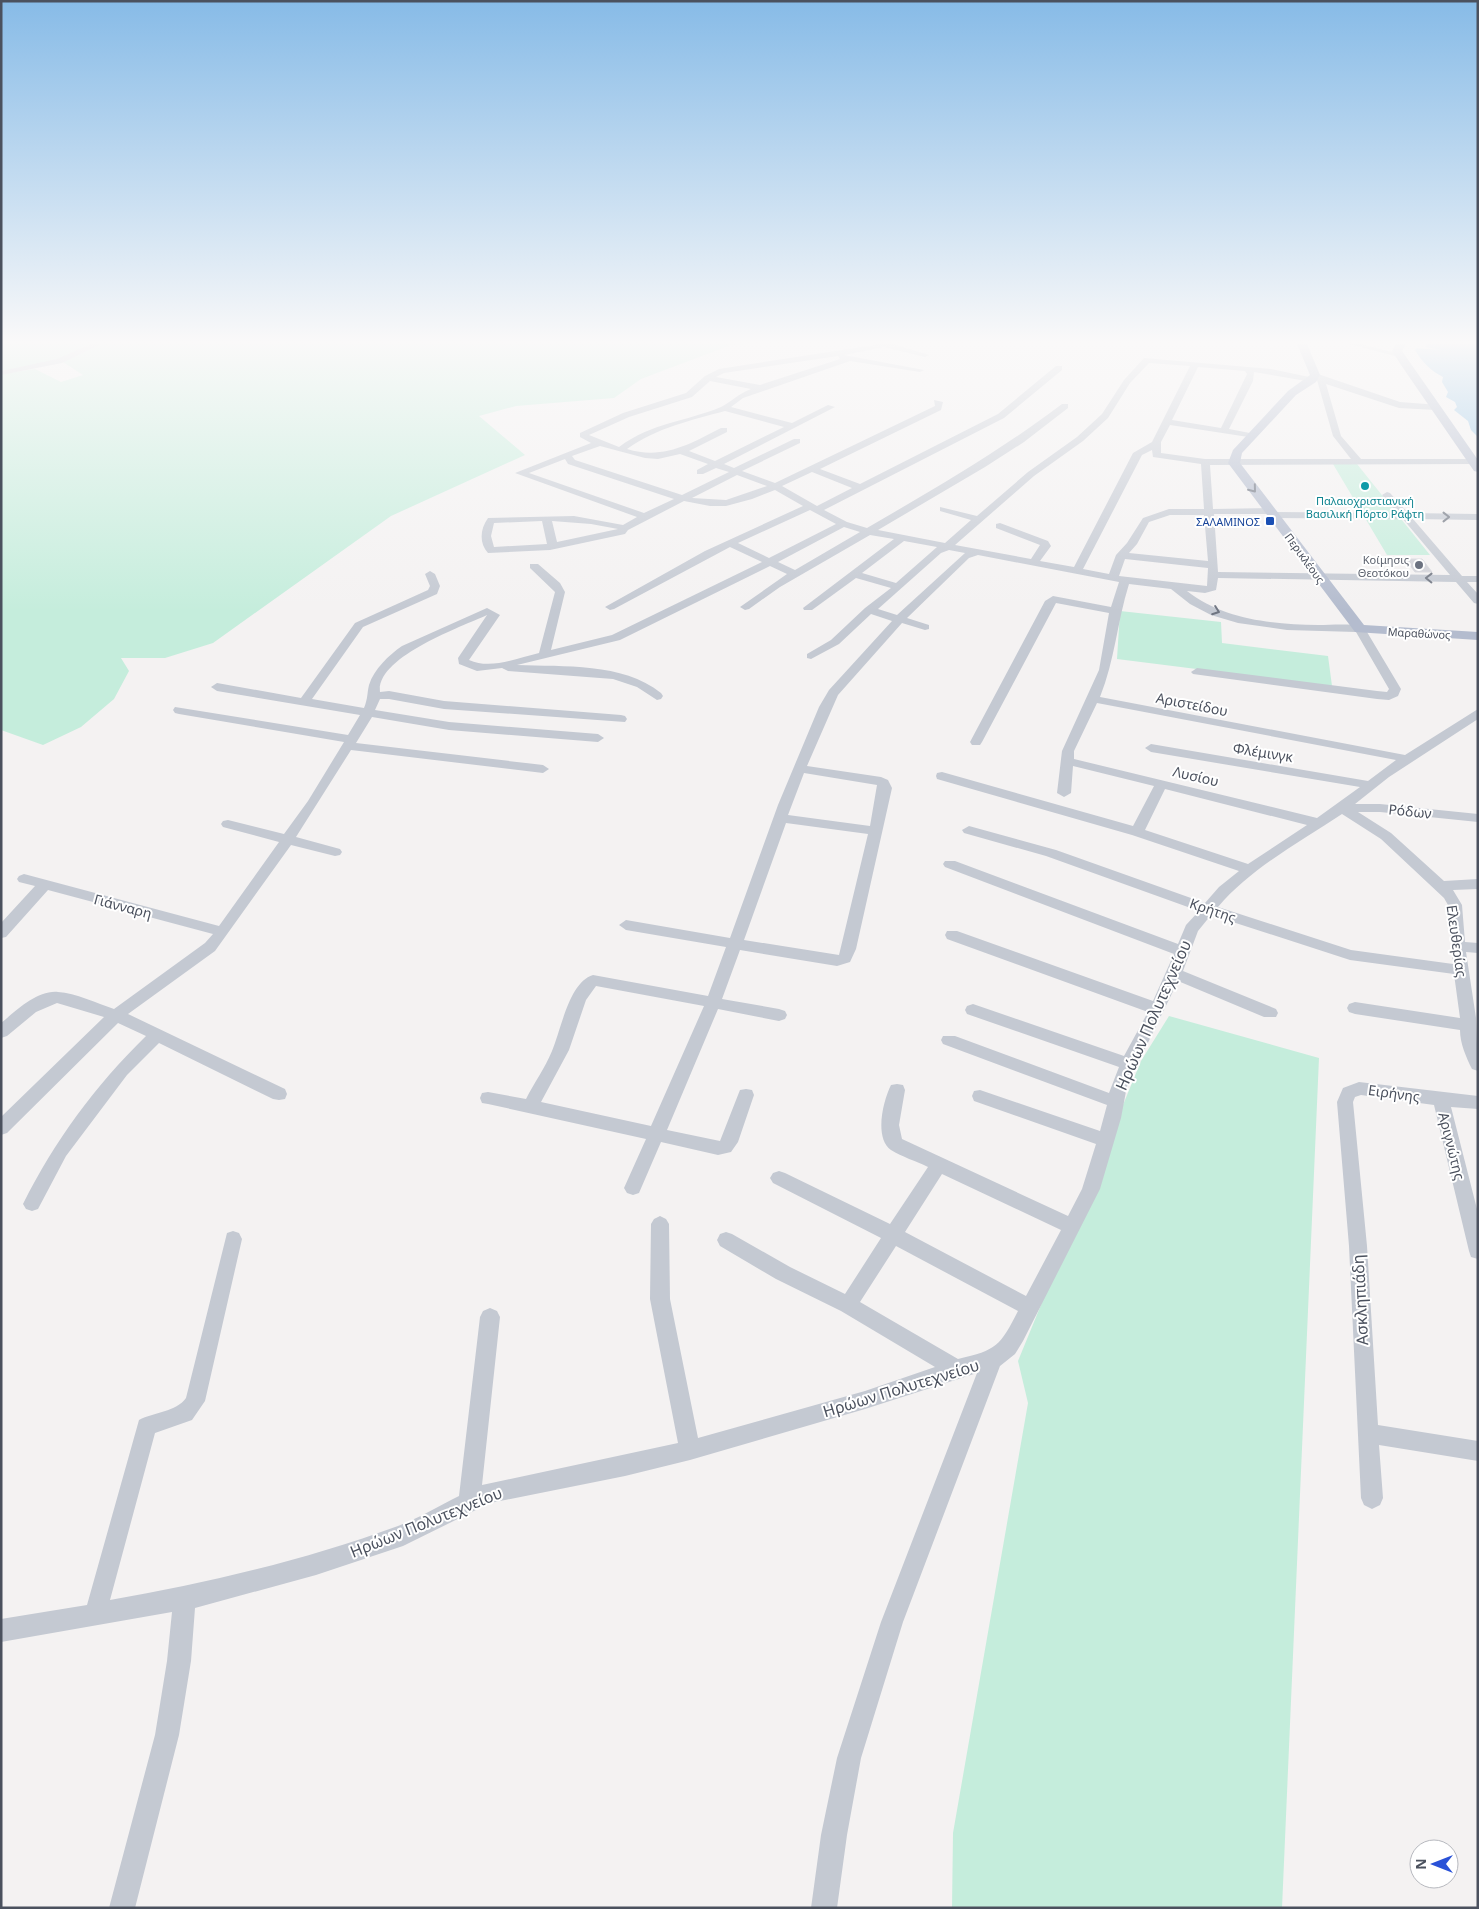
<svg xmlns="http://www.w3.org/2000/svg" width="1479" height="1909" font-family="'Noto Sans',sans-serif">
<rect width="100%" height="100%" fill="#f4f2f2"/>
<!-- green -->
<path fill="#c5eddc" d="M1 344H91L55 361 1 371Z
M101 344H744L731 345 641 379 614 398 516 406 479 416 525 455 391 516 213 643 165 658H121L129 671 114 699 81 727 43 745 1 730V374L35 369 61 382 83 375 63 362Z
M1333 464H1357L1430 555H1387Z
M1120 611 1221 622 1222 643 1328 656 1332 686 1117 659Z
M1169 1016 1319 1058 1282 1908H952L953 1833 1028 1403 1018 1361 1141 1061Z"/>
<!-- water -->
<path fill="#96c5e6" d="M1427 344H1478V437L1471 430 1468 421 1454 410 1457 407 1455 402 1446 397 1448 392 1442 382 1443 377C1431 371 1422 362 1415 350L1417 348 1440 350 1425 347Z"/>
<!-- building -->
<path fill="#cfd0d6" stroke="#d6d7dc" d="M1405 559H1422L1432 572H1415Z"/>
<g fill="none" stroke-linecap="round" stroke-linejoin="round">
<!-- minor -->
<path fill="#c4c9d2" fill-rule="evenodd" d="M91 344H101L62 363 1 375V371L57 359Z
M881 344H893L929 355 925 357 884 347 844 355 924 370 920 372 850 361 743 398 731 407 792 423 828 405 835 407 724 464 734 468 794 439H800V443L742 471 775 483 935 406 934 400 943 402 941 410 820 469 860 484 998 414 1056 366H1062V370L1004 418 824 510 847 522 867 528C934 489 1000 451 1062 404H1068V408L1024 442 985 467 878 530 945 543 971 520 940 511V507L977 516 1028 472 1077 437 1102 414 1124 380 1144 358 1271 369 1314 378 1311 375 1315 373 1400 402 1439 405V409L1436 410 1399 408 1326 384 1341 436 1361 459H1472L1475 460V464L1210 465 1213 509 1271 508 1274 509 1275 512 1397 513 1382 495 1387 492 1390 493 1408 513 1478 514V520L1413 519 1462 576H1478V582H1467L1478 594V604L1474 603 1456 582 1218 578 1216 590 1205 593 1187 591C1224 620 1272 624 1318 625 1333 625 1350 623 1364 627L1401 689 1398 696 1389 700 1377 699 1193 674 1191 672 1197 668 1377 691 1387 692 1389 689 1356 632 1287 630 1238 623 1211 615 1190 604 1171 589 1129 584C1117 622 1115 660 1100 697L1405 755 1478 709V719L1389 777 1355 804H1380L1478 814V822L1380 812H1358L1391 833 1444 881 1478 879V889L1453 890 1462 905 1465 942 1478 943V953L1466 952 1476 1018 1478 1071 1472 1069C1466 1057 1460 1043 1460 1030L1355 1014 1349 1012 1347 1008 1349 1004 1355 1002 1460 1018 1454 974 1350 960 1211 915 1198 931 1183 971 1276 1009 1278 1013 1276 1017H1264L1178 981 1127 1086 1121 1118 1100 1189 1023 1341 1015 1354 1000 1366 903 1622 861 1758 847 1835 837 1908H811L821 1835 837 1758 881 1622 977 1373 865 1409 690 1460 625 1476 490 1503 403 1546 316 1575 195 1608 191 1661 179 1735 135 1908H109L155 1735 167 1661 172 1612 1 1642V1619L87 1605 139 1420C154 1412 176 1412 186 1398L227 1233 233 1231 239 1233 242 1239 205 1401 192 1420 155 1433 110 1600C208 1583 305 1560 398 1526 419 1518 439 1506 459 1496L480 1317 483 1311 490 1308 497 1311 500 1317 482 1485 678 1443 650 1299 651 1224 654 1219 660 1216 666 1219 669 1224 670 1299 698 1438 865 1391 935 1367 841 1311 776 1279 720 1246 717 1240 720 1234 726 1232 732 1234 790 1267 845 1294 881 1238 773 1183 770 1178 773 1173 779 1171 785 1173 890 1224 928 1167C916 1161 902 1157 891 1150 874 1138 883 1101 891 1085L897 1084 903 1085 905 1090 899 1125 902 1139 1068 1216 1082 1189 1096 1144 974 1101 972 1096 974 1091 980 1090 1100 1131 1107 1105 943 1044 941 1040 943 1036H955L1109 1093 1119 1067 967 1014 965 1010 967 1006 973 1004 1124 1056 1148 1012 947 939 945 935 947 931H957L1153 1001 1174 954 945 867 943 864 945 861H955L1178 944 1186 925 1199 911 1046 856 964 833 962 830 969 826 1056 850 1205 903 1219 887 1239 871 1132 835 937 779 936 776 937 773 942 772 1133 826 1154 786 1073 766 1071 793 1064 797 1057 793 1062 751 1099 670 1109 613 1056 603 982 742 980 745H972L970 742 1045 601 1053 596 1111 607 1119 582 978 555 969 558 907 618 929 625V629L925 630 902 623 838 695 807 766 881 777 888 780 892 788 856 949 850 962 837 966 740 950 722 999 779 1009 785 1011 787 1015 785 1019 779 1021 718 1009 667 1130 720 1141 738 1095 740 1090 746 1089 752 1090 754 1095 738 1142 731 1152 718 1155 661 1142 639 1193 633 1195 627 1193 624 1188 646 1139 488 1104 482 1103 480 1098 482 1093 488 1092 526 1099C534 1083 545 1068 552 1051 561 1030 569 982 593 975L708 996 726 947 626 930 619 925 626 920 730 938 778 805 819 707 829 690 892 621 871 614 839 644 811 659 807 658V654L831 640 865 608 891 588 856 578 812 610H804L803 608 894 539 870 535 780 587 749 609 745 610 740 607 787 574 770 566 620 640 517 665C564 667 622 662 661 693L663 696 661 699 657 700 637 687 613 679 508 671 502 668 477 671 459 664 458 658 487 615C461 627 376 657 380 692L389 691 444 701 621 715 625 716 627 719 625 722 444 709 389 699H380L375 710 449 722 598 734 604 738 598 742 449 730 372 717 356 743 543 765 549 769 543 773 351 750 296 837 340 849 342 852 340 855 335 856 291 845 215 951 128 1014 285 1089 287 1094 285 1099 279 1100 273 1099 159 1043 127 1075 66 1156 38 1209 32 1211 26 1209 23 1204C55 1140 95 1086 146 1036L118 1023 7 1133 1 1135V1117L104 1017 57 1003 36 1012 7 1036 1 1038V1023C16 1011 37 990 58 992 76 993 96 1003 114 1009L205 943 213 934 48 890 6 937 1 938V923L35 886 19 882 17 879 19 876 24 874 219 926 279 842 223 827 221 824 223 821 228 820 284 834 308 801 344 742 179 714 175 713 173 710 175 707 348 735 360 715 217 691 211 687 217 683 301 698 355 623 428 590 430 586 425 574 430 571 435 574 440 586 437 594 363 627 312 699 364 708C368 698 367 693 369 685 374 669 389 655 402 646L487 608 500 615 469 660C491 670 517 658 539 653L555 592 530 568V564H538L560 583 565 592 551 650 612 635 762 562 730 547 614 609 610 610 605 607 705 551 803 506 775 490 752 499 726 506H710L684 501 628 530 625 534 550 550 488 553C479 543 480 529 488 518L574 516 623 525 637 517 515 473 591 443 580 437V433L623 413 686 393 705 376 719 369ZM838 356 840 359 760 385 716 377 724 373ZM1149 363 1190 366 1152 442 1133 453 1074 567 1040 561 1051 546 1048 541 1000 523 996 524V528L1040 545 1031 559 955 545 1034 476 1083 441 1108 418 1130 383ZM1198 367 1245 371 1247 374 1221 428 1172 420ZM1254 372 1312 382 1315 379 1317 380 1333 436 1351 459H1205L1161 453V442L1170 425 1255 438V434L1229 429 1253 381ZM710 381 751 389C738 394 731 402 721 407 685 422 653 422 619 447L589 435 629 417 692 397ZM725 411 784 427 715 461 689 451 727 432V428H721C690 444 663 460 627 449 656 428 692 420 725 411ZM600 446 645 458 658 459 680 454 708 464 697 470V474H703L716 468 729 472 682 495 575 460 572 456ZM1152 450 1153 457 1201 464 1204 509H1169L1143 518 1127 543 1116 555 1109 574 1083 569 1142 455ZM565 459 568 464 674 499 644 513 529 473ZM812 472 852 488 817 506 782 486ZM737 475 767 486 726 500 692 498ZM810 510 836 524 769 558 738 543ZM1214 514H1270L1271 517 1274 518 1403 519 1450 575 1218 572ZM1170 515H1204L1208 561 1129 553 1137 544 1149 522ZM542 521 547 544 494 547 491 536 494 523ZM552 521 591 524 618 529 557 542ZM844 527 860 532 795 570 778 562ZM904 541 937 547 896 583 862 573ZM949 550 965 553 897 615 878 609 941 553ZM1125 559 1208 568 1207 586 1119 576ZM1097 703 1396 760 1368 781 1151 744 1145 748 1151 752 1360 787 1317 818 1074 759V751ZM804 773 877 785 870 826 788 815ZM1165 789 1307 825 1248 864 1145 830ZM1342 814 1381 839 1444 898 1448 905 1453 964 1351 950 1218 907C1251 868 1300 842 1342 814ZM786 823 868 834 839 955 744 940ZM596 986 704 1006 651 1126 541 1102 569 1050 586 1000ZM942 1174 1061 1230 1026 1296 905 1232ZM896 1246 1018 1311C1000 1346 997 1350 958 1359L860 1302Z
M1349 344H1361L1403 355 1399 357Z
M1359 1082 1478 1096V1109L1451 1107 1478 1213V1259L1471 1257 1469 1251 1434 1105 1361 1095 1355 1097 1353 1102 1367 1246 1378 1425 1478 1441V1461L1379 1445 1383 1498 1380 1505 1372 1509 1364 1505 1361 1498 1349 1246 1337 1102 1343 1088Z"/>
<!-- major -->
<path fill="#b4bcce" fill-rule="evenodd" d="M1297 344H1307L1320 375 1316 382 1296 395 1242 453 1240 463 1364 625 1478 632V640L1355 632 1228 463 1233 450 1288 391 1310 375Z
M1396 344H1406L1402 351 1478 460V472L1474 471 1401 365 1392 351Z"/>
</g>
<!-- one-way arrows -->
<defs><path id="oneway-chevron" d="M-2-3.5L2.5 0L-2 3.5" fill="none" stroke-width="1.6" stroke-linecap="round" stroke-linejoin="round" transform="scale(1.25)"/></defs>
<use stroke="#656c7a" href="#oneway-chevron" transform="translate(1253 489) rotate(51)"/>
<g stroke="#6f7581">
<use href="#oneway-chevron" transform="translate(1446 517)"/>
<use href="#oneway-chevron" transform="translate(1429 578) rotate(-179)"/>
<use href="#oneway-chevron" transform="translate(1216 611) rotate(20)"/>
</g>
<!-- sky -->
<linearGradient id="sky" x2="0" y2="1"><stop stop-color="#87bbe7"/><stop offset="0.56" stop-color="#faf9f9"/><stop offset="1" stop-color="#faf9f9" stop-opacity="0"/></linearGradient>
<rect width="1479" height="611" fill="url(#sky)"/>
<!-- markers -->
<circle fill="#0f9aa8" stroke="#fff" stroke-width="2" cx="1365" cy="486" r="5"/>
<rect fill="#1a4fb4" stroke="#fff" stroke-width="2" x="1265" y="516" width="10" height="10" rx="2.5"/>
<circle fill="#6b7280" stroke="#fff" stroke-width="2" cx="1419" cy="565" r="5"/>
<g text-anchor="middle" dominant-baseline="central" stroke-width="4" stroke-linejoin="round" paint-order="stroke">
<!-- far-culture labels -->
<g font-size="11" fill="#0d838f" stroke="#fff">
<text x="1365" y="500">Παλαιοχριστιανική<tspan x="1365" dy="13">Βασιλική Πόρτο Ράφτη</tspan></text>
</g>
<!-- far-transit labels -->
<g font-size="11" fill="#164399" stroke="#fff" text-anchor="end">
<text x="1260" y="521">ΣΑΛΑΜΙΝΟΣ</text>
</g>
<!-- far-street labels -->
<g font-size="11" fill="#4b515e" stroke="#fff">
<text transform="translate(1305 558) rotate(54)">Περικλέους</text>
<text transform="translate(1419 633) rotate(3)">Μαραθώνος</text>
</g>
<!-- far-worship labels -->
<g font-size="11" fill="#5b616d" stroke="#fff" text-anchor="end">
<text x="1409" y="559">Κοίμησις<tspan x="1409" dy="13">Θεοτόκου</tspan></text>
</g>
<!-- street labels -->
<g font-size="14" fill="#4b515e" stroke="#fff">
<text transform="translate(1192 704) rotate(11)">Αριστείδου</text>
<text transform="translate(1263 752) rotate(9)">Φλέμινγκ</text>
<text transform="translate(1196 776) rotate(13)">Λυσίου</text>
<text transform="translate(1410 811) rotate(6)">Ρόδων</text>
<text transform="translate(123 906) rotate(15)">Γιάνναρη</text>
<text transform="translate(1213 910) rotate(19)">Κρήτης</text>
<text transform="translate(1457 941) rotate(82)">Ελευθερίας</text>
<text transform="translate(1394 1093) rotate(8)">Ειρήνης</text>
<text transform="translate(1452 1146) rotate(76)">Αριγνώτης</text>
</g>
<!-- near-street labels -->
<g font-size="16" fill="#4b515e" stroke="#fff">
<text transform="translate(1153 1015) rotate(-66)">Ηρώων Πολυτεχνείου</text>
<text transform="translate(1360 1300) rotate(-93)">Ασκληπιάδη</text>
<text transform="translate(901 1388) rotate(-17)">Ηρώων Πολυτεχνείου</text>
<text transform="translate(426 1522) rotate(-22)">Ηρώων Πολυτεχνείου</text>
</g>
</g>
<!-- border -->
<rect width="1479" height="1909" fill="none" stroke="#4b515e" stroke-width="5"/>
<!-- north arrow -->
<g transform="translate(1434 1864) rotate(270)"><circle r="24" fill="#ffffff" stroke="#b7b9bf"/>
<path d="M0-4L9 19L0 12L-9 19Z" fill="#2951d7"/>
<text y="-8" font-size="14" font-weight="bold" text-anchor="middle" fill="#4b515e">N</text>
</g>
</svg>
